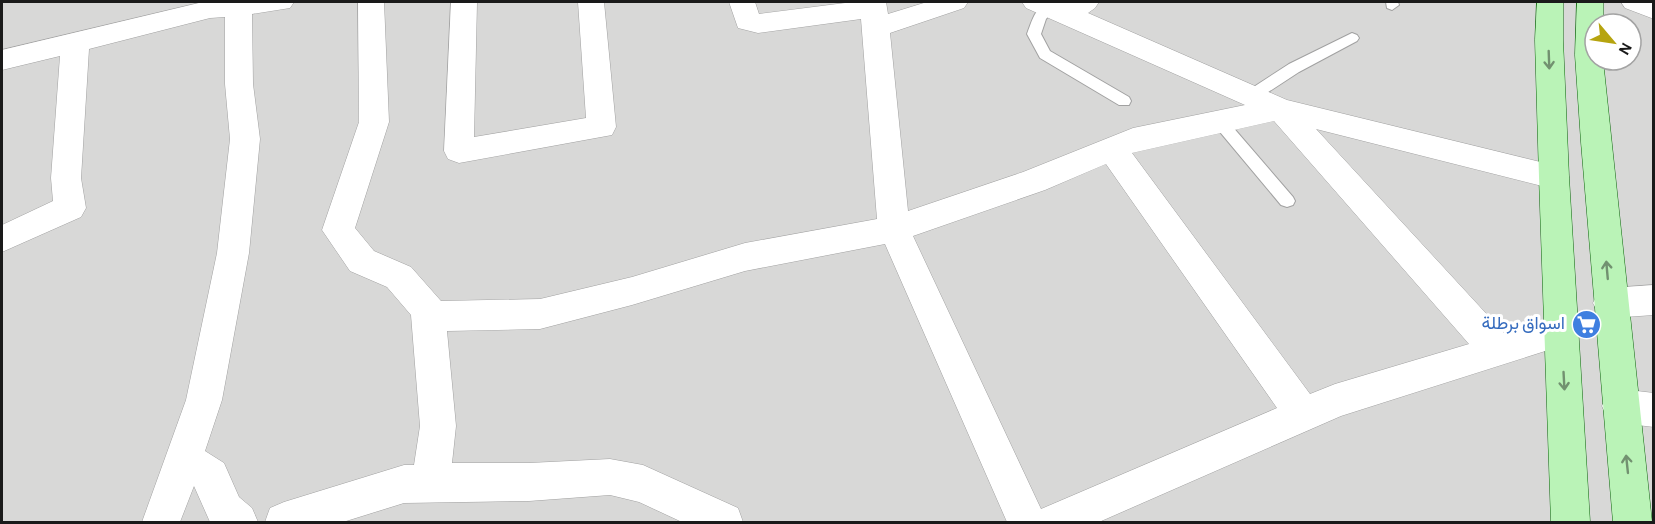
<svg xmlns="http://www.w3.org/2000/svg" width="1655" height="524" font-family="'Alegreya Sans',Vazirmatn,sans-serif">
<rect width="100%" height="100%" fill="#e5ebe1"/>
<!-- residential -->
<path fill="#d8d8d7" fill-rule="evenodd" d="M2 2H1653V522H2ZM1595 24H1631V60H1595Z"/>
<g fill="none" stroke-linecap="round" stroke-linejoin="round">
<defs>
<path id="service" d="M1049 2 1056 7 1046 19 1041 34 1050 51 1129 97 1131 101 1129 105H1119L1040 58 1027 34C1032 21 1035 7 1049 2Z
M1386 2H1398L1399 5 1392 10 1387 8Z
M1352 33 1357 35 1359 38 1357 41 1299 72 1256 100H1246L1244 96 1246 92 1289 64Z
M1220 116 1225 118 1293 197 1295 201 1293 205 1287 207 1281 205 1215 126 1213 122 1215 118Z"/>
<path id="minor" d="M203 2H294L290 8 252 14 253 84 260 139 249 253 222 400 205 451 224 463 239 497 252 508 258 522H210L194 486 180 522H142L186 400 217 253 230 139 225 84V17L210 18 89 49 81 178 86 208 81 217 2 252V225L53 201 51 178 60 56 2 70V50Z
M358 2H384L389 122 355 228 374 251 411 267 441 301 540 299 632 277 745 243 877 219 861 19 758 33 738 28 729 2H755L759 14 853 2H886L888 14 927 2H968L964 8 890 33 908 211 1023 172 1133 128 1245 105 1026 8 1022 2H1099L1095 8 1088 13 1287 100 1565 168 1569 177 1565 186 1554 189 1316 129 1504 333 1561 316 1573 320 1578 331 1573 342 1561 346 1341 416 1099 522H1007L885 244 745 271 632 305 540 329 447 331 456 426 452 463H529L610 459 643 465 738 508 743 522H682L639 502 610 495 529 501 404 503 343 522H265L270 508 284 502 404 465H414L420 426 411 315 387 287 350 271 322 230 359 122ZM1274 121 1469 344 1335 384 1310 394 1132 153ZM1106 164 1277 408 1041 509 913 236 1045 190Z
M451 2H477L474 137 586 118 578 2H604L616 127 612 135 459 163 448 159 444 151Z
M1621 2H1654V19L1625 8Z
M1654 285V315L1610 318 1598 313 1593 303 1598 293 1610 288Z
M1620 389 1654 393V427L1620 423 1607 418 1602 406 1607 394Z"/>
<path id="secondary" d="M1537 2H1563V40L1569 177 1590 522H1551L1539 177 1535 40Z
M1577 2H1603V24H1595V60H1603L1652 522H1613L1581 142 1575 55Z"/>
</defs>
<!-- service casing -->
<use href="#service" stroke="#a1a1a1" stroke-width="2"/>
<!-- minor casing -->
<use href="#minor" stroke="#a1a1a1" stroke-width="1"/>
<!-- secondary casing -->
<use href="#secondary" stroke="#0d660d" stroke-width="1"/>
<!-- service -->
<use href="#service" fill="#fff" fill-rule="evenodd"/>
<!-- minor -->
<use href="#minor" fill="#fff" fill-rule="evenodd"/>
<!-- secondary -->
<use href="#secondary" fill="#baf3b7" fill-rule="evenodd"/>
</g>
<!-- one-way arrows -->
<defs><path id="oneway-shaft" d="M-6 0H5M1.5-3L5.5 0L1.5 3" fill="none" stroke-width="1.6" stroke-linecap="round" stroke-linejoin="round" transform="scale(1.5)"/></defs>
<g stroke="#729170">
<use href="#oneway-shaft" transform="translate(1549 60) rotate(88)"/>
<use href="#oneway-shaft" transform="translate(1607 270) rotate(-95)"/>
<use href="#oneway-shaft" transform="translate(1564 381) rotate(87)"/>
<use href="#oneway-shaft" transform="translate(1627 464) rotate(-96)"/>
</g>
<!-- icons -->
<defs>
<symbol id="supermarket-disc" viewBox="-11 -11 22 22"><circle r="9.5" fill="#3f7fe0" stroke="#fff"/><path d="M-6-5.5h2.5l.6 2H6L4.5 2H-2.5L-4.4-4H-6ZM-1.5 3.2a1.3 1.3 0 1 0 .1 0ZM3 3.2a1.3 1.3 0 1 0 .1 0Z" fill="#fff"/></symbol>
</defs>
<g fill-rule="evenodd">
<use href="#supermarket-disc" x="1570" y="308" width="33" height="33"/>
</g>
<g text-anchor="middle" dominant-baseline="central" stroke-width="6" stroke-linejoin="round" paint-order="stroke">
<!-- shop labels -->
<g font-size="18" fill="#366cbe" stroke="#fff" text-anchor="end">
<text x="1565" y="324">اسواق برطلة</text>
</g>
</g>
<!-- border -->
<rect width="1655" height="524" fill="none" stroke="#1a1a1a" stroke-width="6"/>
<!-- north arrow -->
<g transform="translate(1613 42) rotate(119)"><circle r="28" fill="#ffffff" stroke="#a3a3a3" stroke-width="1.5"/>
<path d="M0-4.5L10 22L0 15L-10 22Z" fill="#b6a40f"/>
<text y="-9" font-size="16" font-weight="bold" text-anchor="middle" fill="#1a1a1a">N</text>
</g>
</svg>
